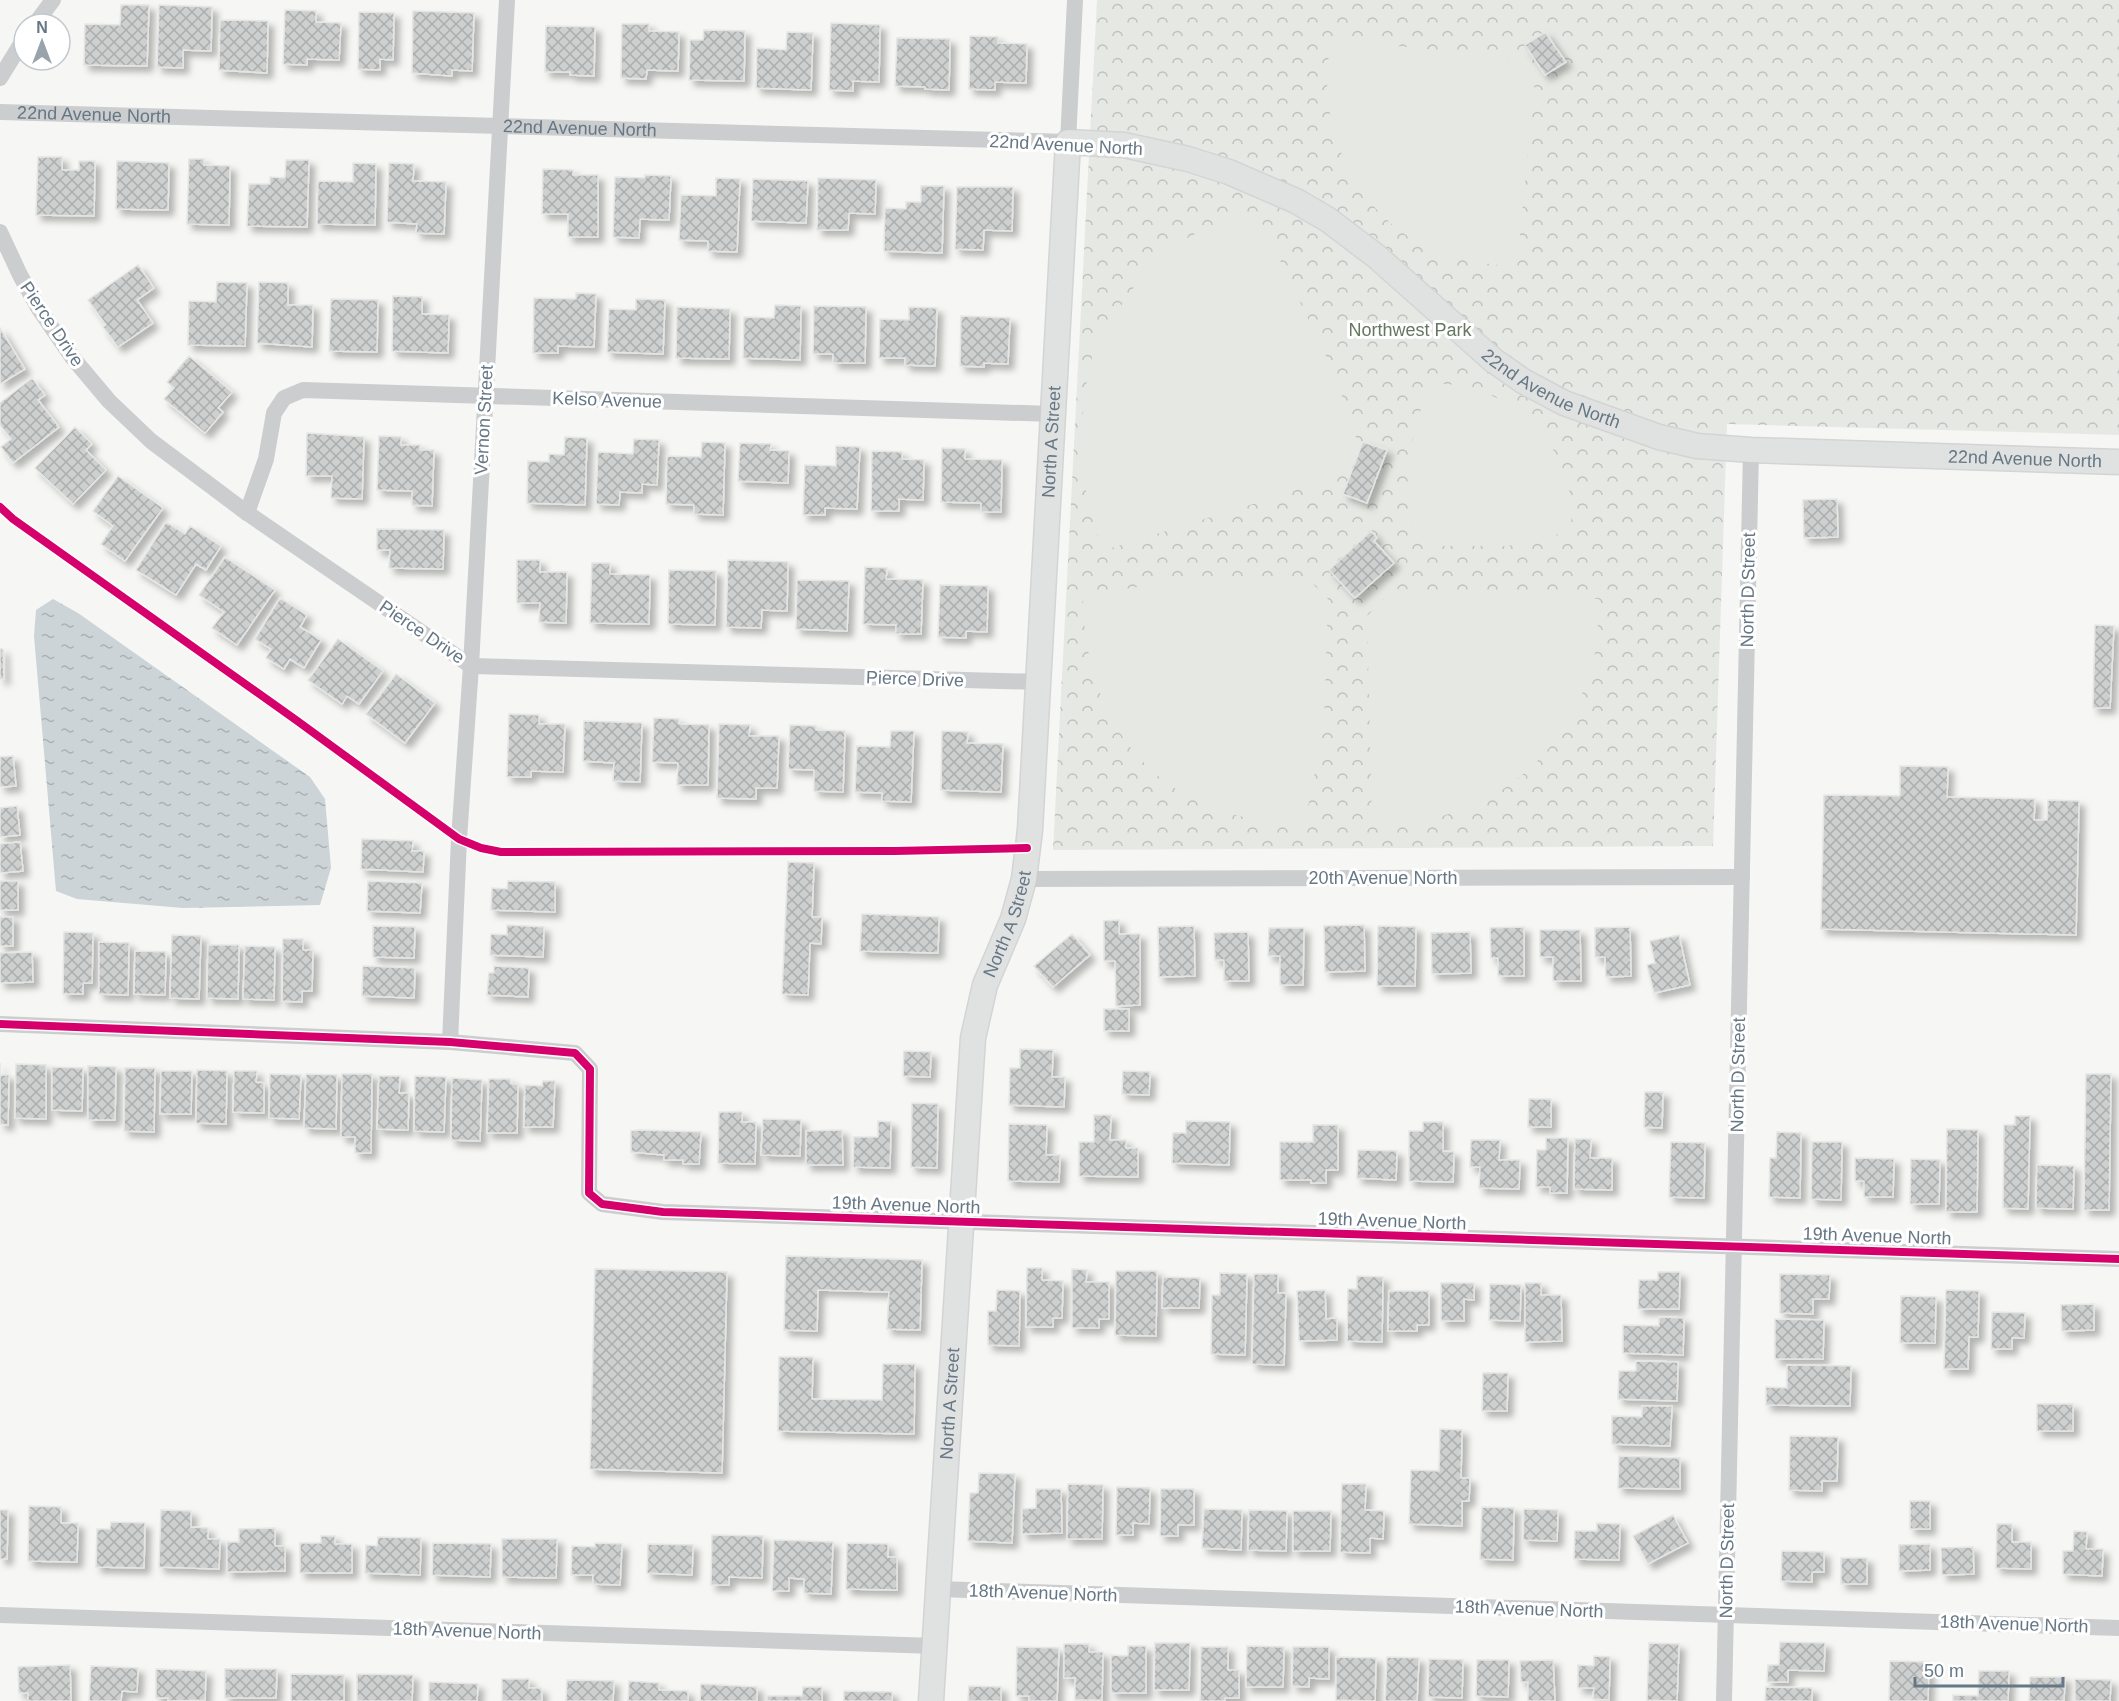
<svg xmlns="http://www.w3.org/2000/svg" width="2119" height="1701" font-family="Arial,sans-serif">
<defs>
<pattern id="forest-crowns" width="20" height="18" patternUnits="userSpaceOnUse" patternTransform="scale(1.5)"><rect width="20" height="18" fill="#e6e9e3"/><path d="M2 6a3 3 0 1 1 6 0M12 15a3 3 0 1 1 6 0" fill="none" stroke="#bec2be"/></pattern>
<pattern id="water-ripples" width="26" height="14" patternUnits="userSpaceOnUse" patternTransform="scale(1.5)"><rect width="26" height="14" fill="#ccd4d7"/><path d="M2 4q2-2 4 0t4 0M15 11q2-2 4 0t4 0" fill="none" stroke="#a9b1b4"/></pattern>
<pattern id="building-cross-hatch" width="8" height="8" patternUnits="userSpaceOnUse" patternTransform="scale(1.5)"><rect width="8" height="8" fill="#ced0d0"/><path d="M0 0l8 8M0 8l8-8" fill="none" stroke="#abaeae"/></pattern>
<filter id="shadow"><feDropShadow dx="5.5" dy="5.5" stdDeviation="3" flood-color="#0004"/></filter>
</defs>
<rect width="100%" height="100%" fill="#f6f6f5"/>
<!-- forest -->
<path fill="url(#forest-crowns)" d="M1097 0H2119V435L1727 424 1713 846 1053 850Z"/>
<!-- garden -->
<path fill="#e6e9e3" d="M1332 39 1518 59 1535 79 1517 267C1490 264 1462 262 1437 252 1355 218 1312 123 1332 39Z
M1256 210 1335 375 1358 443 1346 472 1282 495 1102 551 1083 480 1079 454 1085 392 1090 363 1101 335 1150 264 1189 237 1222 220Z
M1428 383C1443 384 1459 384 1474 389 1524 403 1567 451 1571 503 1572 512 1571 522 1571 531L1508 546H1436L1409 518 1411 446Z
M1185 580 1269 581 1313 584 1328 599 1324 725 1304 827C1267 822 1227 817 1193 799 1116 759 1083 679 1083 595Z
M1394 589 1465 591 1599 599C1598 620 1598 642 1593 662 1567 763 1477 830 1372 822L1367 616Z"/>
<!-- water -->
<path fill="url(#water-ripples)" d="M53 599 78 613 310 777 325 799 331 868 320 905 183 908 77 899 56 891 34 636 36 610Z"/>
<!-- building -->
<path fill="url(#building-cross-hatch)" stroke="#e5e5e4" stroke-width="1.5" filter="url(#shadow)" d="M121 5H149L147 66 84 65 85 24 120 25Z
M159 5 212 7 211 51 183 50V68L157 67Z
M285 10 316 11V22L341 23 339 60 307 59V65L283 64Z
M413 11 474 13 472 71 452 70V76L412 73Z
M359 12 394 13 393 60 380 59V70L358 69Z
M220 20 268 21 267 73 219 70Z
M831 23 880 25 879 82 853 81V91L829 90Z
M622 24H649V31L679 32 678 71 647 70 646 79 621 78Z
M546 26 595 27 594 76 570 75V72H545Z
M704 30 745 31 744 81 689 80 690 40H703Z
M787 32 813 33 811 90 756 88 757 48 786 50Z
M1545 32 1566 62 1545 75 1525 45Z
M970 36 998 37V43L1027 44 1026 83 995 82V90L969 89Z
M897 38 950 39 949 90 925 89V87L895 86Z
M38 157H62V170H79V161H95L94 216 36 215Z
M189 159H204V165L230 166 229 225 187 224Z
M286 160H309L307 227 247 226 249 184H270V177L285 178Z
M117 161 169 163 168 210 116 209Z
M353 163 376 164 375 225 317 224 318 181 353 182Z
M389 163 414 164 413 181 446 182 444 234 416 233 417 224 387 222Z
M543 169 573 170V175H598V237H568V214H542Z
M645 175 671 176 669 220 640 219 639 238 613 237 615 177 645 178Z
M716 178 740 179 737 252 708 251V241L679 240 681 195 716 196Z
M818 178 876 180 875 214 849 213 848 230H817Z
M753 179 808 181 806 223 751 221Z
M921 186H944L942 253 884 251 885 208 906 209V202H921Z
M957 187H1013L1012 231 984 230 983 250 955 249Z
M138 265 154 288 137 300 153 323 118 347 103 327 106 325 88 300Z
M217 282 247 283 245 346 188 345 189 301 216 302Z
M259 282 288 283V305H313L312 347 257 343Z
M576 293 596 294 594 347 558 346V353H533L534 298 576 299Z
M393 296 422 297V314L449 315 448 353 392 351Z
M331 299 378 300 377 352 329 351Z
M636 299 665 300 663 354 607 352 609 309 636 310Z
M775 305 801 306 800 360 743 358 744 317 774 318Z
M814 306 866 307 865 363H833V354H813Z
M677 307 730 309 729 359 676 358Z
M909 307 937 308 935 366 905 365V358H879L880 319 909 320Z
M961 316 1010 318 1008 364 984 363V367L960 366Z
M0 328 25 369 0 384Z
M189 356 232 392 218 408 223 412 205 433 164 399 174 388 167 382Z
M32 378 45 395 38 400 59 427 13 463 1 447 11 439 0 425V403Z
M75 427 92 444 86 450 106 470 73 504 35 468Z
M307 433 364 437 362 499 331 498 332 476H306Z
M379 436 401 437V445H420V450H434L432 506 412 505V491L377 490Z
M565 437 587 438 585 505 527 503 528 461 549 462V454L564 455Z
M634 439 659 440 657 485 642 484V493L620 492 619 505 596 504 598 452 633 454Z
M702 442 725 443 723 515 694 514V505L666 504 667 456 701 457Z
M1363 442 1387 450 1367 503 1343 494Z
M740 443 771 444 770 450 789 451 788 483 738 481Z
M836 446 860 447 857 509 825 508V515H803L805 465 836 466Z
M942 448 965 449V459L1002 460 1001 512H981V503L941 502Z
M872 451 902 452V459L924 460 923 500 899 499V511H871Z
M118 476 163 508 125 561 101 544 113 526 93 511Z
M1837 499 1838 537 1804 538 1803 500Z
M166 522 185 534 190 526 221 546 206 570 196 564 176 595 136 570Z
M377 529 444 530 443 569 389 568 390 550H377Z
M1371 531 1377 538 1374 541 1394 563 1355 598 1329 570Z
M225 557 275 590 237 645 212 628 224 612 199 595Z
M517 560H540V572H567L566 623 539 622 540 603H517Z
M728 560 788 562 787 611 762 610 761 628 726 627Z
M592 563H610V574L650 575 649 624 590 623Z
M865 567 887 568 886 579 923 580 921 634H896V625L863 624Z
M669 570 716 571 715 625 668 624Z
M797 580 849 581 847 631 796 629Z
M940 585 988 586 987 632 966 631V638L938 637Z
M280 598 307 615 300 627 321 640 304 668 290 659 284 669 266 658 271 649 255 639Z
M2095 625 2114 626 2110 708H2093Z
M338 639 383 671 359 704 347 696 342 704 308 680Z
M0 649H3L4 679H0Z
M396 674 435 703 405 743 366 714Z
M509 714 539 715V724H565L563 772 531 771V777H507Z
M654 718 679 719V724L709 725 708 785H677L678 763 652 762Z
M584 721 642 723 640 782 613 781 614 763 583 761Z
M719 724 750 725 749 736H779L777 788H756V799L717 798Z
M790 725 816 726V730L845 731 843 792 814 791V770L788 769Z
M891 731H914L911 802 882 801V793L855 792 857 746 890 747Z
M942 731 968 732 967 743 1003 744 1001 792 941 790Z
M13 756 16 786 0 787V757Z
M1900 766 1948 767 1947 797 2035 799 2034 820H2047L2048 800 2079 801 2076 935 1821 929 1824 795 1900 796Z
M17 806 20 835 0 837V808Z
M362 839 413 841 412 851H424L423 872 361 869Z
M20 842 23 871 0 873V844Z
M788 862 814 863 812 917H822L821 944 810 943 808 995 782 994Z
M0 881H18V910H0Z
M368 881 422 883 420 913 367 911Z
M508 881 555 882V912L491 910 492 888 507 889Z
M862 914 939 917 938 953 860 951Z
M0 917H13V946H0Z
M1119 920V934H1140V1005L1116 1006 1115 961H1104V921Z
M507 925 544 927 543 957 490 955 491 934 507 935Z
M1364 925 1365 971 1325 972 1324 926Z
M373 926 415 927 414 958 373 957Z
M1194 926 1195 976 1159 977 1158 927Z
M1378 926 1416 927 1415 986H1377Z
M1524 927V976H1498V958H1491L1490 928Z
M1630 927 1631 976 1606 977 1605 957H1595V928Z
M1269 928H1304L1303 985H1280V956H1268Z
M1540 930H1580L1581 981H1553V957H1540Z
M64 932 93 933 92 983H83V994H63Z
M1248 932 1249 981H1224V960H1215L1214 933Z
M1470 932 1471 973 1432 974 1431 933Z
M1072 934 1090 955 1053 987 1034 966Z
M172 935 201 936 199 999 170 998Z
M1679 935 1690 985 1654 993 1647 965 1655 963 1650 941Z
M283 939H303V950H313L312 991H302V1002L282 1001Z
M99 942 129 943 128 995 99 994Z
M208 945H239L238 999 207 998Z
M245 946 275 947 274 1000 243 999Z
M135 951 166 952 165 995 134 994Z
M32 952 33 982 0 983V953Z
M363 966 415 968 414 998 362 996Z
M494 966 529 968 528 997 487 995 489 973H494Z
M1104 1009H1129V1031H1104Z
M1020 1049 1053 1050 1052 1077H1065L1064 1107 1009 1105 1010 1068H1020Z
M904 1051 931 1052 930 1077 903 1076Z
M0 1063V1075H9L8 1125 0 1124Z
M16 1064 46 1065V1119L15 1118Z
M88 1066 116 1067 115 1120H88Z
M52 1067 83 1068 82 1111 52 1110Z
M125 1068H155L154 1132 124 1131Z
M197 1070 227 1071 226 1124 196 1123Z
M161 1071H192L191 1114H160Z
M234 1071H257L256 1082 264 1083V1113L233 1112Z
M1123 1071 1150 1072 1149 1095 1122 1094Z
M270 1074 301 1075 299 1119 269 1118Z
M306 1074 337 1075 336 1129 304 1128Z
M342 1074H372L371 1153H355V1137H341Z
M2086 1074H2111L2109 1210H2084Z
M379 1076H400L399 1093H409L408 1130 377 1129Z
M415 1076 446 1077 444 1132 414 1131Z
M452 1078 482 1080 480 1141 451 1140Z
M489 1079H510L511 1084H518L517 1133H487Z
M543 1081H555L553 1127H524L525 1085 542 1086Z
M1645 1092H1663L1662 1128 1644 1127Z
M1529 1099H1551V1127H1528Z
M912 1103 938 1104 937 1168 911 1167Z
M719 1112H742V1122H756L755 1164 718 1163Z
M1094 1115H1111L1110 1140H1126V1148H1138V1177L1079 1176V1142H1094Z
M2015 1116H2030L2028 1209 2003 1208 2004 1125H2015Z
M763 1119 801 1120 800 1156 761 1155Z
M878 1121 891 1122 890 1168 853 1167 854 1137H878Z
M1186 1121 1230 1122 1229 1165 1172 1163 1173 1133H1186Z
M1423 1122H1443V1151L1454 1152 1453 1182 1409 1181V1131H1423Z
M1009 1124 1047 1125 1046 1155H1060L1059 1182 1008 1181Z
M1313 1125H1338V1170H1326V1183H1311V1180H1280V1142H1313Z
M1947 1129 1978 1130 1977 1212H1946Z
M639 1130 701 1132 699 1164H683V1160H664V1155L631 1152V1131Z
M842 1130 843 1165H806V1131Z
M1777 1132 1801 1133 1800 1198 1769 1197 1770 1158H1776Z
M1546 1138H1568L1567 1193H1550V1187H1536L1537 1150H1546Z
M1575 1139H1591L1590 1158H1612V1190L1574 1189Z
M1471 1140H1500L1499 1160H1520L1519 1189 1479 1188 1480 1167H1470Z
M1671 1142 1705 1143 1704 1198 1669 1197Z
M1812 1142H1842L1841 1200 1811 1199Z
M1358 1150 1397 1151 1396 1180 1357 1178Z
M1855 1158 1894 1159 1893 1197H1864V1181H1855Z
M1911 1159 1940 1160 1939 1204H1910Z
M2037 1165 2074 1166 2073 1209 2036 1208Z
M786 1256 922 1260 920 1330 887 1329 889 1292 818 1290 817 1331 784 1330Z
M1027 1268H1042V1280L1063 1281 1062 1318H1053V1327H1026Z
M595 1269 727 1272 722 1473 590 1469Z
M1072 1269 1087 1270 1086 1282H1109V1319H1099V1328H1072Z
M1116 1271H1157L1156 1336 1115 1335Z
M1658 1272H1680L1679 1309H1638L1639 1280H1658Z
M1220 1273 1247 1274 1245 1355 1211 1354 1212 1295H1220Z
M1254 1274H1278V1293H1286L1284 1365 1252 1364Z
M1780 1274 1830 1275 1829 1299H1813V1314L1780 1313Z
M1357 1276 1383 1277 1382 1342 1347 1341 1348 1289H1357Z
M1163 1277 1200 1278 1199 1308H1162Z
M1441 1283H1474V1300L1464 1299V1321H1441Z
M1525 1283H1541V1295H1561L1562 1341 1525 1342Z
M1490 1284 1521 1285 1520 1321 1489 1320Z
M997 1290 1020 1291 1019 1346 988 1345V1311H996Z
M1325 1290 1326 1319 1337 1318V1340L1299 1341 1297 1291Z
M1946 1290 1979 1291 1978 1337H1969L1968 1369H1944Z
M1389 1291H1429V1325H1417V1331H1388Z
M1901 1296 1936 1297 1935 1343H1900Z
M2094 1304V1330L2062 1331 2061 1305Z
M1992 1312 2025 1313 2024 1338H2012V1349H1991Z
M1659 1317 1684 1318 1683 1355 1623 1353V1325L1659 1326Z
M1775 1319 1824 1320 1823 1359H1775Z
M779 1357H813L812 1399 882 1400 883 1364H915L914 1434 778 1431Z
M1636 1361 1678 1362 1677 1401 1618 1399 1619 1371H1636Z
M1787 1365 1851 1366 1850 1406 1766 1405V1387L1787 1388Z
M1483 1373H1508L1507 1411H1482Z
M2037 1404H2073V1431H2037Z
M1642 1406H1672L1670 1446 1612 1444V1416L1642 1417Z
M1440 1429 1462 1430 1461 1478H1470L1469 1501H1462V1526L1409 1524 1411 1470 1439 1471Z
M1790 1436 1838 1437 1837 1481H1822V1491L1789 1490Z
M1619 1456 1680 1458V1489L1618 1488Z
M979 1473 1015 1474 1012 1543 968 1541 970 1493H978Z
M1068 1484 1103 1485 1102 1539H1067Z
M1342 1484H1366L1365 1510 1384 1511 1383 1539 1370 1538V1553L1340 1552Z
M1117 1487 1150 1488 1149 1524 1133 1523V1535H1116Z
M1036 1489H1061L1062 1533 1022 1534V1509L1036 1508Z
M1161 1489H1194V1525H1178V1536H1160Z
M1910 1501H1930V1529H1910Z
M29 1506 61 1507V1523H78L77 1562 28 1561Z
M1482 1507 1514 1508 1513 1560 1480 1559Z
M1204 1509 1242 1510 1241 1550 1202 1548Z
M1524 1509 1558 1510 1557 1541 1523 1540Z
M0 1510H8L7 1559H0Z
M161 1510 191 1511V1527L208 1528V1539H220L219 1569 159 1567Z
M1249 1510 1287 1511 1286 1551 1248 1550Z
M1293 1511H1331L1330 1551H1293Z
M1673 1515 1688 1543 1648 1564 1633 1536Z
M111 1522 145 1523 144 1568 96 1567 97 1529H110Z
M1597 1523 1620 1524 1619 1560 1574 1559 1575 1531H1597Z
M1997 1524H2012V1542H2031V1569L1996 1568Z
M275 1528V1546H285V1571L227 1572V1542H239V1529Z
M2074 1531 2087 1532 2086 1549H2103L2102 1576 2063 1574V1551H2073Z
M712 1535 763 1536 762 1578 729 1577V1585H711Z
M321 1536H335V1544H352V1573H300V1543H321Z
M378 1537 421 1538 420 1575 365 1573 366 1545 377 1546Z
M502 1539H557L556 1578 502 1577Z
M774 1540 833 1542 831 1594 804 1593V1579L789 1578V1591H772Z
M433 1543 491 1544 490 1577 432 1575Z
M595 1543 622 1544 620 1585 593 1584V1575H571L572 1546 595 1547Z
M847 1543 888 1544V1557H897V1590L846 1589Z
M648 1544 693 1545 692 1575 647 1573Z
M1930 1544V1570L1899 1571V1545Z
M1973 1547 1974 1574 1942 1575 1941 1548Z
M1782 1551 1824 1552V1572H1812V1582L1781 1581Z
M1841 1558H1867V1584H1841Z
M1780 1642 1825 1643 1824 1671 1788 1670V1682H1767L1768 1665H1779Z
M1155 1643H1190L1189 1690H1154Z
M1649 1643 1679 1644 1677 1701 1647 1700Z
M1064 1644H1089V1652H1103L1102 1700H1075V1678H1064Z
M1128 1646H1146V1693H1111V1655L1128 1656Z
M1247 1646 1284 1647 1283 1687H1246Z
M1017 1647 1059 1648 1057 1701H1029V1696H1016Z
M1201 1647H1228V1670H1239V1698H1225V1701H1200Z
M1293 1647H1329V1679L1309 1678V1687L1292 1686Z
M1594 1656 1610 1657 1609 1700 1593 1699 1594 1688H1578V1665L1594 1666Z
M1336 1657 1376 1658 1375 1701 1336 1700Z
M1387 1657 1419 1658 1417 1701H1385Z
M1429 1659 1463 1660 1462 1698 1428 1697Z
M1477 1660H1509L1508 1697 1476 1696Z
M1553 1660 1555 1701H1528V1682H1521L1520 1661Z
M1890 1661 1929 1662 1928 1701H1889Z
M70 1665 71 1701H28V1693H19L18 1667Z
M91 1666 138 1668 137 1692 122 1691 121 1701H89Z
M156 1669 206 1671 205 1700 168 1701V1698H156Z
M225 1669H277L276 1698H225Z
M1979 1671H2009L2008 1701H1953V1695L1978 1696Z
M291 1674 344 1675V1701H291Z
M357 1674 413 1675 412 1701H357Z
M2030 1677H2065L2064 1701H2029Z
M502 1679H529V1688H541L542 1701H502Z
M2075 1679 2111 1680 2110 1701H2075Z
M567 1680 614 1681 613 1701H566Z
M629 1681 659 1683V1690L688 1691V1701H628Z
M429 1682 478 1684 477 1701H429Z
M701 1684 757 1687V1701H700Z
M969 1686 1001 1687V1701H968Z
M803 1687H822V1701H767V1696H802Z
M1766 1687 1812 1688V1701H1765Z
M844 1691 892 1692V1701H844Z"/>
<g fill="none" stroke-linecap="round" stroke-linejoin="round">
<defs>
<g id="secondary">
<path id="s2" d="M931 1701 973 1038 985 985 1013 919 1024 879 1030 830 1068 142 1124 145 1188 159 1229 172 1296 201 1327 219 1376 256 1493 360 1523 381 1564 403 1659 437 1697 446 1751 450 2119 462"/>
</g>
</defs>
<!-- secondary casing -->
<use href="#secondary" stroke="#d3d4d5" stroke-width="27"/>
<!-- street -->
<g stroke="#cccdce" stroke-width="16">
<path d="M35 24 53 0"/>
<path d="M0 78 24 39"/>
<path id="s1" d="M0 112 1068 142 1075 0"/>
<path d="M0 232 20 275 39 309 72 357 109 401 151 441 247 513 471 666 1039 682"/>
<path d="M247 513 266 459 274 413 284 398 303 390 1053 414"/>
<path d="M1024 879 1742 877"/>
<path d="M0 1024 450 1042 575 1053 590 1069 589 1193 602 1204 663 1212 2119 1259"/>
<path d="M450 1042 459 839 471 666 507 0"/>
<path d="M938 1589 2119 1628"/>
<path d="M0 1615 935 1646"/>
<path d="M1724 1701 1751 450"/>
</g>
<!-- secondary -->
<use href="#secondary" stroke="#e0e1e1" stroke-width="24"/>
<defs>
<path id="cycleway" d="M0 507 13 519 296 720 459 839 481 848 501 852 895 851 1027 848
M0 1024 450 1042 575 1053 590 1069 589 1193 602 1204 663 1212 2119 1259"/>
</defs>
<!-- cycleway casing -->
<use href="#cycleway" stroke="#fff" stroke-width="11"/>
<!-- cycleway -->
<use href="#cycleway" stroke="#d6006c" stroke-width="8"/>
</g>
<g text-anchor="middle" dominant-baseline="central" stroke-width="6" stroke-linejoin="round" paint-order="stroke">
<!-- street labels -->
<g font-size="18" fill="#667785" stroke="#fff">
<text stroke="none"><textPath href="#s1" startOffset="94">22nd Avenue North</textPath></text>
<text stroke="none"><textPath href="#s1" startOffset="580">22nd Avenue North</textPath></text>
<text transform="translate(1066 145) rotate(3)">22nd Avenue North</text>
<text transform="translate(52 324) rotate(56)">Pierce Drive</text>
<text stroke="none"><textPath href="#s2" startOffset="2127">22nd Avenue North</textPath></text>
<text transform="translate(607 400) rotate(2)">Kelso Avenue</text>
<text transform="translate(484 420) rotate(-87)">Vernon Street</text>
<text stroke="none"><textPath href="#s2" startOffset="1270">North A Street</textPath></text>
<text stroke="none"><textPath href="#s2" startOffset="2613">22nd Avenue North</textPath></text>
<text transform="translate(1748 590) rotate(-89)">North D Street</text>
<text transform="translate(422 632) rotate(34)">Pierce Drive</text>
<text transform="translate(915 679) rotate(2)">Pierce Drive</text>
<text x="1383" y="878">20th Avenue North</text>
<text stroke="none"><textPath href="#s2" startOffset="784">North A Street</textPath></text>
<text transform="translate(1738 1075) rotate(-89)">North D Street</text>
<text transform="translate(906 1205) rotate(2)">19th Avenue North</text>
<text transform="translate(1392 1221) rotate(2)">19th Avenue North</text>
<text transform="translate(1877 1236) rotate(2)">19th Avenue North</text>
<text stroke="none"><textPath href="#s2" startOffset="298">North A Street</textPath></text>
<text transform="translate(1727 1561) rotate(-89)">North D Street</text>
<text transform="translate(1043 1593) rotate(2)">18th Avenue North</text>
<text transform="translate(1529 1609) rotate(2)">18th Avenue North</text>
<text transform="translate(2014 1624) rotate(2)">18th Avenue North</text>
<text transform="translate(467 1631) rotate(2)">18th Avenue North</text>
</g>
<!-- park labels -->
<g font-size="18" fill="#657761" stroke="#fff">
<text x="1410" y="330">Northwest Park</text>
</g>
</g>
<!-- north arrow -->
<g transform="translate(42 42)"><circle r="28" fill="#ffffff" stroke="#c2c9ce" stroke-width="1.5"/>
<path d="M0-4.5L10 22L0 15L-10 22Z" fill="#98a3ac"/>
<text y="-9" font-size="16" font-weight="bold" text-anchor="middle" fill="#667785">N</text>
</g>
<!-- scale -->
<path d="M1915 1677v9h148v-9" fill="none" stroke="#667785" stroke-width="3"/>
<text x="1924" y="1677" font-size="18" fill="#667785" stroke="#ffffff" stroke-width="4.5" paint-order="stroke">50 m</text>
</svg>
